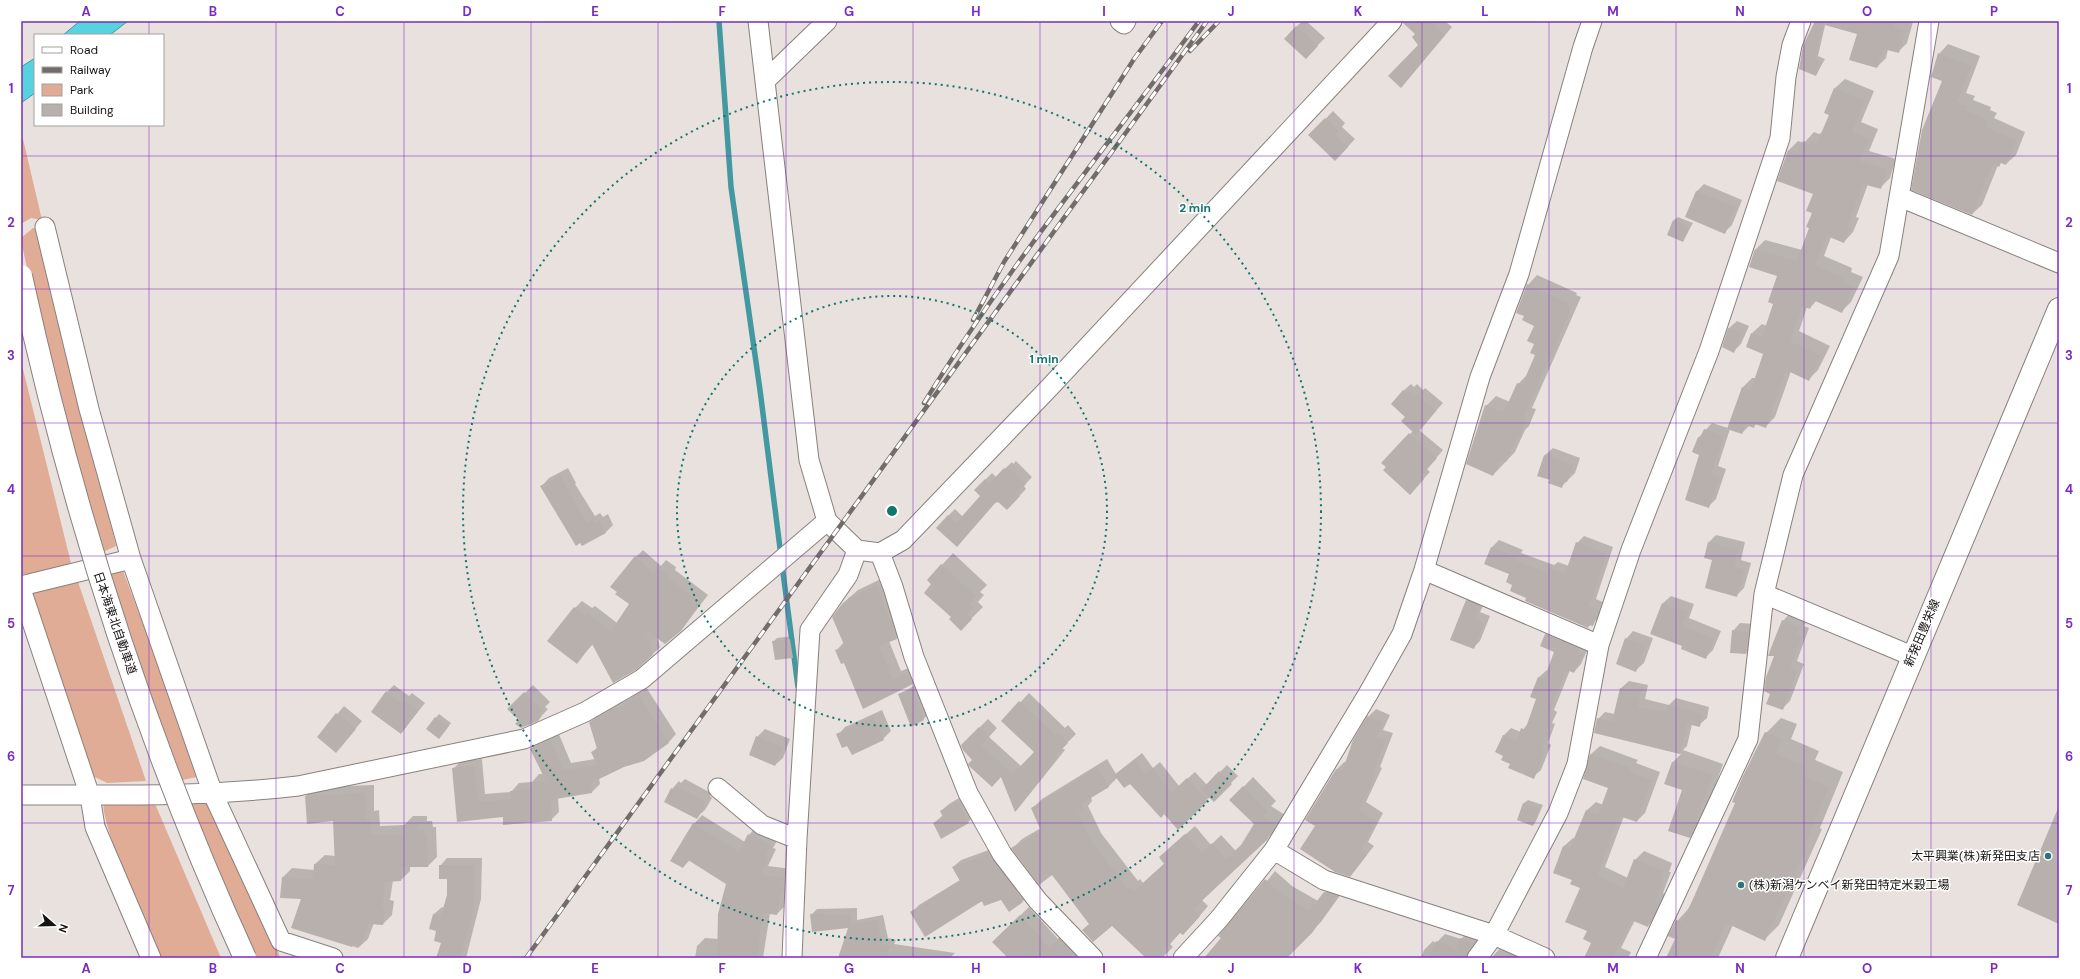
<svg xmlns="http://www.w3.org/2000/svg" width="2080" height="979" font-family="'DM Sans','Noto Sans JP',sans-serif">
<rect width="100%" height="100%" fill="#e9e1dd"/>
<!-- green -->
<path fill="#e1ac95" d="M21 138 23 139 42 220 31 218 21 224Z
M33 228 40 230 116 546 101 553 54 387 21 241V238Z
M21 361 71 563 36 576 21 574Z
M121 566 201 776 178 781 105 570Z
M76 576 146 781 107 783 93 776 29 598 35 589Z
M153 799 221 958H159L153 946C145 925 98 816 104 803Z
M185 799 210 800 276 945 280 958H255Z"/>
<!-- water -->
<path fill="#56d3de" stroke="#4399a1" d="M80 21H128L110 35H63Z
M35 58V93L21 103V67Z"/>
<!-- shadow -->
<path fill="#0003" d="M1302 21H1306L1325 38 1313 50 1285 39Z
M1413 21H1445L1452 27 1408 79 1419 45Z
M1816 21H1826L1818 56 1825 59 1816 75 1800 68Z
M1852 21H1910L1913 22 1907 43 1898 52 1888 49 1886 58 1877 67Z
M1948 44 1980 56 1966 93 1975 96 1973 100 1991 107 1990 110 1997 113 1994 118 2025 132 2016 155 2006 164 2002 162 1998 165 1982 205 1972 214 1943 81 1939 54Z
M1845 79 1874 91 1861 122 1878 129 1869 151 1896 159 1890 178 1880 188 1868 184 1856 217 1859 218 1853 232 1844 242 1831 237 1824 256 1852 268 1851 272 1863 277 1851 302 1841 312 1817 300 1810 308 1807 307 1799 331 1830 346 1818 370 1808 380 1791 371 1775 417 1765 427 1757 424 1754 426 1750 425 1742 433 1730 429 1718 466 1726 469 1716 499 1708 507 1699 437 1712 423 1728 428 1743 387 1752 378H1755L1765 353 1752 333 1762 324 1767 326 1775 303 1778 275 1756 249 1765 240 1802 250 1810 228 1814 193 1788 151 1798 141 1804 143 1814 132 1819 134 1823 132 1830 115 1825 112 1835 88Z
M1333 111 1345 123 1342 127 1355 139 1343 152 1310 135Z
M1704 184 1742 200 1732 225 1724 233 1686 217 1697 191Z
M1678 217 1693 223 1683 241 1674 220Z
M1537 275 1577 293 1576 295 1581 297 1532 408 1536 409 1529 426 1525 430 1515 452 1493 475 1486 406 1496 396 1510 402 1518 384 1528 374 1536 354V325L1525 316 1528 285Z
M1737 321 1749 326 1741 344 1734 351 1723 347 1729 328Z
M1411 384 1414 387 1417 384 1423 390 1425 388 1443 403 1419 430 1443 450 1427 469 1430 472 1416 487 1383 463 1413 431 1407 416 1403 391Z
M1553 448 1580 458 1575 473 1561 487 1551 480 1545 455Z
M1016 461 1032 477 1024 486 1026 489 1007 509 999 501 996 502 963 539 948 516 955 509 963 517 981 496 975 490 992 473 996 477 1012 462 1013 464Z
M568 468 576 483 575 484 595 516 600 513 603 517 608 514 613 525 606 532 582 545 542 486 549 478Z
M1716 535 1745 542 1741 560 1751 563 1744 588 1737 595 1713 559 1709 542Z
M1584 536 1613 547 1596 599 1605 603 1599 618 1588 627 1527 597 1514 584 1510 574 1485 564 1492 547 1499 540 1523 550 1521 553 1554 565 1558 562 1569 566 1577 543Z
M643 550 661 566 666 560 676 567 675 570 708 595 680 631 657 637 660 647 653 654 593 644 577 662 575 608 582 601 592 608 595 606 617 623 630 604 636 557Z
M953 553 987 585 980 592 984 595 978 602 983 607 961 629 928 580Z
M885 577 905 629 896 638 889 641 901 671 917 665 921 675 912 683 863 708 844 661 836 651 844 642 842 604 858 590Z
M1473 594 1486 600 1480 612 1490 616 1480 641 1473 648 1467 601Z
M1671 596 1694 604 1689 618 1721 631 1713 650 1705 658 1683 646 1652 633 1663 603Z
M1790 613 1807 620 1804 626 1809 628 1797 661 1804 664 1790 701 1782 709 1771 693 1783 621Z
M1740 623 1755 624 1753 646 1746 653 1733 631Z
M1553 627 1589 646 1581 664 1574 672 1570 670 1554 710 1557 712 1552 723 1555 724 1548 743 1551 745 1541 770 1533 777 1511 763 1504 755 1497 752 1504 735 1511 728 1521 732 1530 721 1538 699 1531 696 1539 677 1547 670 1548 671 1555 652 1546 635Z
M1633 631 1653 638 1644 663 1636 670 1626 639Z
M794 636 796 653 792 657 773 642 777 638Z
M1629 681 1648 685 1645 699 1669 705 1676 698 1709 707 1707 718 1699 725 1692 724 1687 746 1683 750 1723 764 1701 825 1690 837 1683 789 1666 784 1673 762 1681 754 1595 732 1598 719 1605 712 1615 714 1621 688Z
M394 685 409 696 412 693 425 703 401 733 387 692Z
M533 685 550 702 545 707 548 709 538 720H520L509 709Z
M915 685 927 716 923 719 899 695Z
M646 687 676 734 669 742 599 778 600 784 592 792 558 798 559 812 551 820 504 816 458 821 453 769 461 761 482 759 485 794 511 792 519 783 532 782 539 774H544L531 749 539 741 558 732 571 763 595 759 592 752 598 747 590 723 598 715 629 699Z
M1029 693 1065 728 1068 725 1076 734 1062 748 1065 750 1016 811 1001 776 973 760 962 745 988 719 997 728 989 737 1022 767 1036 752 1003 721Z
M344 706 362 721 336 752 318 737Z
M1376 709 1390 715 1383 730 1393 733 1380 767 1382 768 1366 802 1383 813 1368 842 1374 846 1350 876 1316 825 1337 769 1344 762H1346L1368 717Z
M882 710 891 731 883 739 848 744 838 735 845 727Z
M439 714 451 723 439 738 427 729Z
M1781 718 1797 724 1791 739 1819 751 1815 760 1843 772 1820 828 1822 829 1779 925 1764 940 1733 925 1718 958H1667L1676 938 1677 921 1691 906 1736 803 1754 754 1766 733Z
M765 729 790 739 783 758 775 765 757 737Z
M1600 746 1638 760 1636 763 1660 772 1645 813 1637 821 1624 816 1605 867 1628 878 1635 860 1644 851 1672 863 1669 872H1671L1663 893 1667 895 1656 917 1648 926 1635 920 1621 948 1631 952 1628 958H1585L1592 943 1581 887 1573 880 1554 873 1564 846 1573 838 1575 839 1587 810 1596 802 1603 805 1609 787 1584 778 1591 754Z
M1142 753 1153 768 1160 762 1179 786 1195 772 1207 785 1227 765 1238 776 1214 800 1210 797 1178 828 1164 813 1130 782 1117 778 1109 786 1091 797 1092 801 1088 806 1101 833 1138 881 1140 879 1143 883 1165 863 1160 857 1195 826 1211 845 1221 835 1236 851 1243 844 1256 824 1231 800 1253 777 1276 801 1271 806 1285 815 1276 830 1202 900 1208 906 1192 925 1180 932 1170 944 1173 947 1162 958H1144L1145 956 1112 925 1090 923 1052 874 1013 848 1022 839 1041 828 1033 808 1042 799 1107 759 1116 774Z
M685 779 711 793 710 796 712 798 705 810 697 817 672 789 679 781 681 783Z
M374 785V811L379 810 380 826 404 825 413 816H427V821H432L433 827H436L437 857 428 866H410V871L401 880H393L390 900 394 901 392 915 383 924 374 923 368 939 358 948 293 927 302 898 283 877 292 868 315 870V864L325 855 336 856 334 819 306 796 315 787Z
M964 795 976 815 968 822 934 823 943 815 941 811 949 804Z
M1528 800 1543 805 1536 821 1533 825 1518 819 1524 803Z
M702 815 745 842 749 835 757 826 779 837 773 848 776 849 768 866 792 869 785 906 777 914 770 913 763 958H695L697 946 705 938 719 939 727 884 690 860 683 867 694 824Z
M997 847 1030 894 1023 901 1009 910 1001 899 912 912 919 905 960 880 953 867 961 860Z
M447 858H482L481 899 466 958H437L442 942 434 914 442 907 444 908 448 895V878L440 866Z
M1275 871 1292 886 1318 901 1334 883 1346 887 1321 922 1285 958H1205Z
M1029 907 1058 939 1068 931 1090 958H1009L993 942Z
M857 908V920L883 915 888 938 896 940 894 944 955 953 950 958H849L850 927 811 915 817 909Z
M1470 930 1482 935 1479 958H1421L1424 950 1433 941 1436 943 1445 934 1461 939Z
M1505 943 1508 945 1505 951 1522 958H1491Z"/>
<g fill="none" stroke-linecap="round" stroke-linejoin="round">
<!-- stream -->
<path stroke="#4399a1" stroke-width="5.5" d="M719 21 731 187 760 390 781 556
M782 565 798 687"/>
</g>
<!-- building -->
<path fill="#b8b0ad" d="M1403 21H1430L1445 35 1401 88 1388 76 1418 45 1412 37 1415 34 1403 23Z
M1815 21H1824L1815 59 1822 62 1816 76 1799 69 1803 46Z
M1826 21H1895L1894 27 1905 31 1899 53 1883 49 1877 68 1849 60 1857 34 1825 25Z
M1296 26 1318 46 1306 59 1284 39Z
M1938 53 1971 66 1957 102 1966 106 1965 110 1983 117 1982 119 1988 122 1986 127 2016 141 2006 165 2001 163 1999 167 1993 164 1972 215 1911 190 1922 130 1942 81 1931 77Z
M1834 88 1865 101 1852 132 1869 139 1860 161 1887 169 1881 189 1863 184 1847 227 1850 228 1844 243 1827 236 1815 265 1843 278 1842 282 1854 287 1842 313 1813 300 1810 309 1802 306 1790 341 1821 356 1809 381 1786 370 1766 428 1755 424 1754 428 1746 425 1742 434 1727 429 1742 387 1751 390 1763 354 1746 347 1751 333 1762 337 1773 304 1768 302 1777 276 1749 267 1755 249 1797 261 1809 228 1806 227 1812 213 1806 211 1813 194 1777 181 1788 150 1798 154 1803 141 1810 144 1811 141 1817 143 1829 115 1824 113Z
M1325 118 1339 131 1335 135 1348 147 1335 161 1308 135Z
M1696 191 1736 207 1725 234 1685 217Z
M1673 220 1690 227 1683 242 1667 235Z
M1527 284 1568 303 1567 305 1572 307 1523 418 1527 419 1520 437 1518 436 1506 462 1500 460 1493 476 1466 464 1485 405 1502 412 1505 410 1517 383 1522 385 1535 355 1530 353 1534 344 1527 341 1534 326 1522 320 1524 316 1516 313Z
M1728 328 1742 333 1734 353 1722 347Z
M1403 390 1406 394 1408 391 1415 397 1417 394 1436 411 1416 435 1401 421 1405 417 1391 404Z
M1704 429 1724 436 1711 474 1719 477 1709 508 1685 500 1699 455 1692 452 1698 437 1700 438Z
M1409 433 1437 458 1421 476 1424 479 1410 495 1383 470 1386 467 1381 463Z
M1544 455 1574 465 1567 482 1564 481 1562 488 1548 483 1550 480 1537 476Z
M1009 467 1026 484 1017 493 1020 496 1007 510 998 502 995 503 957 547 936 528 948 515 956 523 980 496 974 490 985 479 989 484 1004 468 1006 470Z
M560 475 569 491 568 492 588 523 592 519 596 523 600 521 606 533 582 546 580 543 576 546 540 486Z
M1576 542 1607 554 1589 606 1599 610 1593 626 1589 625 1588 628 1525 601 1526 598 1510 591 1512 585 1506 582 1509 574 1484 564 1491 547 1516 557 1515 560 1548 573 1550 568 1565 574Z
M1708 542 1738 550 1734 567 1744 570 1737 597 1705 588 1712 560 1704 558Z
M635 556 654 574 658 567 670 575 668 578 701 603 681 631 665 644 646 630 653 655 636 670 613 683 592 644 577 664 547 641 574 607 585 615 587 612 611 631 629 604 615 594 617 592 610 587Z
M941 564 976 596 970 604 974 607 967 614 972 619 961 631 949 619 951 617 924 593 931 584 927 580Z
M877 585 897 639 879 646 893 679 908 673 913 684 863 709 844 663 841 664 835 650 845 647 832 617 842 604 849 600 848 598Z
M1466 600 1480 606 1474 619 1484 623 1474 649 1450 640Z
M1662 603 1688 612 1682 626 1714 638 1706 659 1681 649 1682 646 1650 634Z
M1782 620 1800 627 1797 634 1802 636 1790 669 1797 671 1783 710 1766 704 1770 694 1764 691 1766 677 1774 656H1768L1769 653Z
M1732 630 1748 632 1746 654 1730 653Z
M1545 634 1580 649 1578 652 1583 654 1574 673 1567 670 1547 718 1550 719 1546 731 1549 732 1541 751 1545 752 1534 779 1508 768 1510 764 1501 760 1503 756 1495 752 1503 735 1517 740 1521 728 1525 730 1536 699 1530 697 1538 677 1544 679 1554 652 1540 646Z
M1625 638 1646 645 1636 672 1616 664Z
M790 639 793 658 775 660 772 641Z
M912 688 924 720 911 727 898 694Z
M1620 688 1641 692 1638 707 1665 712 1668 705 1702 714 1700 727 1687 724 1680 754 1594 733 1597 718 1612 722Z
M386 691 401 703 403 700 418 711 401 734 371 712Z
M524 692 543 710 539 715 541 717 538 721 521 728 515 724 519 720 507 709Z
M638 694 669 743 644 761 624 767 591 783 592 793 550 800 552 821 503 825V817L457 822 452 768 474 766 478 802 511 799 510 791 531 789 530 782 546 781 530 749 550 739 563 770 597 765 591 752 597 749 589 722 607 713 614 708 626 705 624 702Z
M1019 701 1056 735 1059 733 1068 743 1054 757 1057 759 1015 812 1001 777 992 787 969 766 968 764 972 760 963 750 961 745 979 727 989 737 981 746 1013 774 1034 752 1001 721Z
M336 713 356 729 336 753 317 737Z
M1367 716 1383 723 1376 737 1386 741 1372 775 1375 776 1359 810 1376 821 1361 850 1367 855 1350 877 1335 872 1300 849 1315 826 1305 820 1336 769 1342 772 1353 740Z
M435 717 449 726 439 739 426 729Z
M874 717 884 740 852 755 847 746 842 748 836 734Z
M1765 732 1782 739 1776 754 1805 766 1801 775 1829 787 1806 843 1808 844 1765 941 1726 923 1711 958H1666L1675 939 1668 936 1676 920 1682 922 1693 899 1735 803 1732 802 1743 776Z
M756 736 783 747 775 766 749 755Z
M1590 754 1630 768 1629 772 1652 780 1637 822 1619 816 1597 876 1623 888 1634 859 1664 871 1661 880 1663 881 1656 902 1659 903 1648 927 1631 920 1613 958H1584L1591 943 1583 939 1587 931 1565 922 1580 888 1570 884 1572 880 1553 873 1563 846 1570 848 1586 810 1598 815 1608 788 1583 779Z
M1135 759 1145 774 1152 768 1172 792 1187 778 1208 801 1178 830 1164 814 1161 818 1130 784 1124 788 1114 775Z
M1672 762 1713 775 1690 838 1668 831 1682 790 1664 784Z
M1097 767 1109 787 1081 804 1084 811 1078 814 1092 842 1128 889 1130 887 1134 891 1164 864 1159 857 1185 834 1202 853 1212 843 1226 859 1241 845 1254 824 1229 800 1243 786 1268 811 1263 816 1276 825 1267 840 1193 909 1200 916 1183 935 1180 933 1157 958H1146L1112 926 1093 942 1082 930 1089 924 1052 875 1039 885 1011 848 1041 831 1031 808Z
M1219 771 1232 784 1214 802 1201 790Z
M677 786 704 801 703 804 705 806 697 819 664 802 671 788 674 790Z
M365 793 366 819H370L371 835 403 834V825L418 824V830H424V835H427L428 867H401V881L385 882 382 909H385L383 925 369 924 360 946 353 944 352 947 291 928 301 899 280 898 282 877 313 879 314 864 335 865 333 821 307 824 305 796Z
M957 801 969 823 941 839 933 823 943 817 940 811Z
M1523 803 1540 809 1533 826 1517 820Z
M2059 806V924L2017 905Z
M693 823 739 852 748 834 771 845 765 857 768 858 761 875 784 877 783 893H781L777 915 763 913 757 958H717L718 914 726 884 688 860 683 868 670 861Z
M989 853 1023 902 1009 912 1001 900 984 906 982 901 925 937 910 912 960 881 952 867Z
M439 865H474V908L460 958H436L441 943 434 941 436 931 429 929 433 914 441 916 447 895V879H439Z
M1265 879 1283 895 1309 911 1324 892 1338 896 1312 933 1287 958H1204L1221 938 1218 936Z
M825 913V915L851 914V925L877 920 882 944 890 946 886 958H838L848 928 812 932 810 914Z
M1020 915 1049 947 1059 938 1073 953 1067 958H1008L992 942Z
M1460 938 1474 943 1466 958H1429L1436 941 1456 949Z"/>
<g fill="none" stroke-linecap="round" stroke-linejoin="round">
<defs>
<path id="minor" d="M758 21 809 460 827 521 857 550 880 553 903 540 1049 388 1392 21
M1120 21 1124 24 1126 21
M765 81 827 21
M1900 197 2059 263
M45 227 89 409 131 559 213 794 281 941 333 958
M880 553 893 587 914 657 968 793 1002 854 1038 901 1093 958
M1424 570 1599 645
M21 586 131 559
M21 589 90 796 95 827 151 958
M1764 594 1912 656
M718 788 762 825 797 839
M21 795C114 795 206 797 298 786L524 739 585 712 642 679 827 521
M1274 850 1324 880 1494 935 1545 958
M792 958 797 839 810 630 848 575 857 550
M1183 958 1219 919 1274 850 1368 694 1402 634 1424 570 1480 377 1519 274 1583 47 1592 21
M1477 958 1494 935 1558 813 1577 764 1599 645 1631 550 1709 351 1780 138 1786 77 1792 45 1801 21
M1646 958 1748 739 1764 594 1793 475 1889 256 1929 21"/>
<path id="major" d="M1787 958 2059 309"/>
</defs>
<!-- minor casing -->
<use href="#minor" stroke="#89817e" stroke-width="21"/>
<!-- major casing -->
<use href="#major" stroke="#89817e" stroke-width="24"/>
<!-- minor -->
<use href="#minor" stroke="#fff" stroke-width="19"/>
<!-- major -->
<use href="#major" stroke="#fff" stroke-width="22"/>
<defs>
<path id="rail" d="M1190 51 1219 21
M973 320 1004 262 1134 59 1162 21
M924 403C1006 269 1106 148 1199 21
M526 958 1207 21"/>
</defs>
<!-- rail casing -->
<use href="#rail" stroke="#726c6a" stroke-width="4.5"/>
<!-- rail -->
<use href="#rail" stroke="#fff" stroke-width="3" stroke-dasharray="9" stroke-linecap="butt"/>
<defs>
<path id="highway-bridge" d="M21 276C72 510 145 740 245 958"/>
</defs>
<!-- highway-bridge casing -->
<use href="#highway-bridge" stroke="#89817e" stroke-width="24" stroke-linecap="butt"/>
<!-- highway-bridge -->
<use href="#highway-bridge" stroke="#fff" stroke-width="22"/>
</g>
<!-- grid -->
<path fill="none" stroke="#7b2cbf" stroke-width="1" stroke-opacity="0.55" d="M149 21V35M276 21V958M404 21V958M531 21V958M658 21V958M786 21V958M913 21V958M1040 21V958M1167 21V958M1294 21V958M1422 21V958M1549 21V958M1676 21V958M1804 21V958M1931 21V958M149 125V958M21 156H2059M21 289H2059M21 423H2059M21 556H2059M21 690H2059M21 823H2059"/>
<!-- distance rings -->
<g fill="none" stroke="#0f766e" stroke-width="2" stroke-dasharray="2 4">
<circle cx="892" cy="511" r="215"/>
<circle cx="892" cy="511" r="429"/>
</g>
<!-- markers -->
<g fill="#2b757b" stroke="#fff" stroke-width="1.5">
<circle cx="2048" cy="856" r="4"/>
<circle cx="1741" cy="885" r="4"/>
</g>
<g text-anchor="middle" dominant-baseline="central" stroke-width="3" stroke-linejoin="round" paint-order="stroke">
<!-- street labels -->
<g font-size="12" fill="#161312" stroke="#fff">
<text transform="translate(115 623) rotate(71)">日本海東北自動車道</text>
<text transform="translate(1922 633) rotate(-67)">新発田豊栄線</text>
</g>
<!-- poi labels -->
<g font-size="12" fill="#161312" stroke="#fff" text-anchor="end">
<text x="2040" y="856">太平興業(株)新発田支店</text>
<text x="1749" y="885" text-anchor="start">(株)新潟ケンベイ新発田特定米穀工場</text>
</g>
</g>
<circle cx="892" cy="511" r="6" fill="#0f766e" stroke="#fff" stroke-width="2"/>
<g font-size="12" text-anchor="middle" font-weight="bold" fill="#0f766e" stroke="#fff" stroke-width="3" stroke-linejoin="round" paint-order="stroke">
<text x="1195" y="212">2 min</text>
<text x="1044" y="363">1 min</text>
</g>
<!-- border -->
<rect width="2080" height="979" fill="none" stroke="#ffffff" stroke-width="44"/>
<!-- legend -->
<rect x="34" y="34" width="130" height="92" fill="#ffffff" stroke="#a2a1a0"/>
<rect x="42" y="47" width="20" height="6" fill="#ffffff" stroke="#a2a1a0"/>
<text x="70" y="54" font-size="12" fill="#161312">Road</text>
<rect x="42" y="67" width="20" height="6" fill="#726c6a" stroke="#a2a1a0"/>
<text x="70" y="74" font-size="12" fill="#161312">Railway</text>
<rect x="42" y="84" width="20" height="12" fill="#e1ac95" stroke="#a2a1a0"/>
<text x="70" y="94" font-size="12" fill="#161312">Park</text>
<rect x="42" y="104" width="20" height="12" fill="#b8b0ad" stroke="#a2a1a0"/>
<text x="70" y="114" font-size="12" fill="#161312">Building</text>
<!-- north arrow -->
<g transform="translate(54 925) rotate(110)" stroke="#ffffff" stroke-width="3" paint-order="stroke">
<path d="M0-3L7 15L0 10L-7 15Z" fill="#161312"/>
<text y="-6" font-size="11" font-weight="bold" text-anchor="middle" fill="#161312">N</text>
</g>
<rect x="22" y="22" width="2036" height="935" fill="none" stroke="#7b2cbf" stroke-width="1.5"/>
<g font-size="13" text-anchor="middle" font-weight="bold" fill="#7b2cbf">
<text x="86" y="16">A</text>
<text x="213" y="16">B</text>
<text x="340" y="16">C</text>
<text x="467" y="16">D</text>
<text x="595" y="16">E</text>
<text x="722" y="16">F</text>
<text x="849" y="16">G</text>
<text x="976" y="16">H</text>
<text x="1104" y="16">I</text>
<text x="1231" y="16">J</text>
<text x="1358" y="16">K</text>
<text x="1485" y="16">L</text>
<text x="1613" y="16">M</text>
<text x="1740" y="16">N</text>
<text x="1867" y="16">O</text>
<text x="1994" y="16">P</text>
<text x="11" y="93">1</text>
<text x="2069" y="93">1</text>
<text x="11" y="227">2</text>
<text x="2069" y="227">2</text>
<text x="11" y="360">3</text>
<text x="2069" y="360">3</text>
<text x="11" y="494">4</text>
<text x="2069" y="494">4</text>
<text x="11" y="628">5</text>
<text x="2069" y="628">5</text>
<text x="11" y="761">6</text>
<text x="2069" y="761">6</text>
<text x="11" y="895">7</text>
<text x="2069" y="895">7</text>
<text x="86" y="973">A</text>
<text x="213" y="973">B</text>
<text x="340" y="973">C</text>
<text x="467" y="973">D</text>
<text x="595" y="973">E</text>
<text x="722" y="973">F</text>
<text x="849" y="973">G</text>
<text x="976" y="973">H</text>
<text x="1104" y="973">I</text>
<text x="1231" y="973">J</text>
<text x="1358" y="973">K</text>
<text x="1485" y="973">L</text>
<text x="1613" y="973">M</text>
<text x="1740" y="973">N</text>
<text x="1867" y="973">O</text>
<text x="1994" y="973">P</text>
</g>
</svg>
